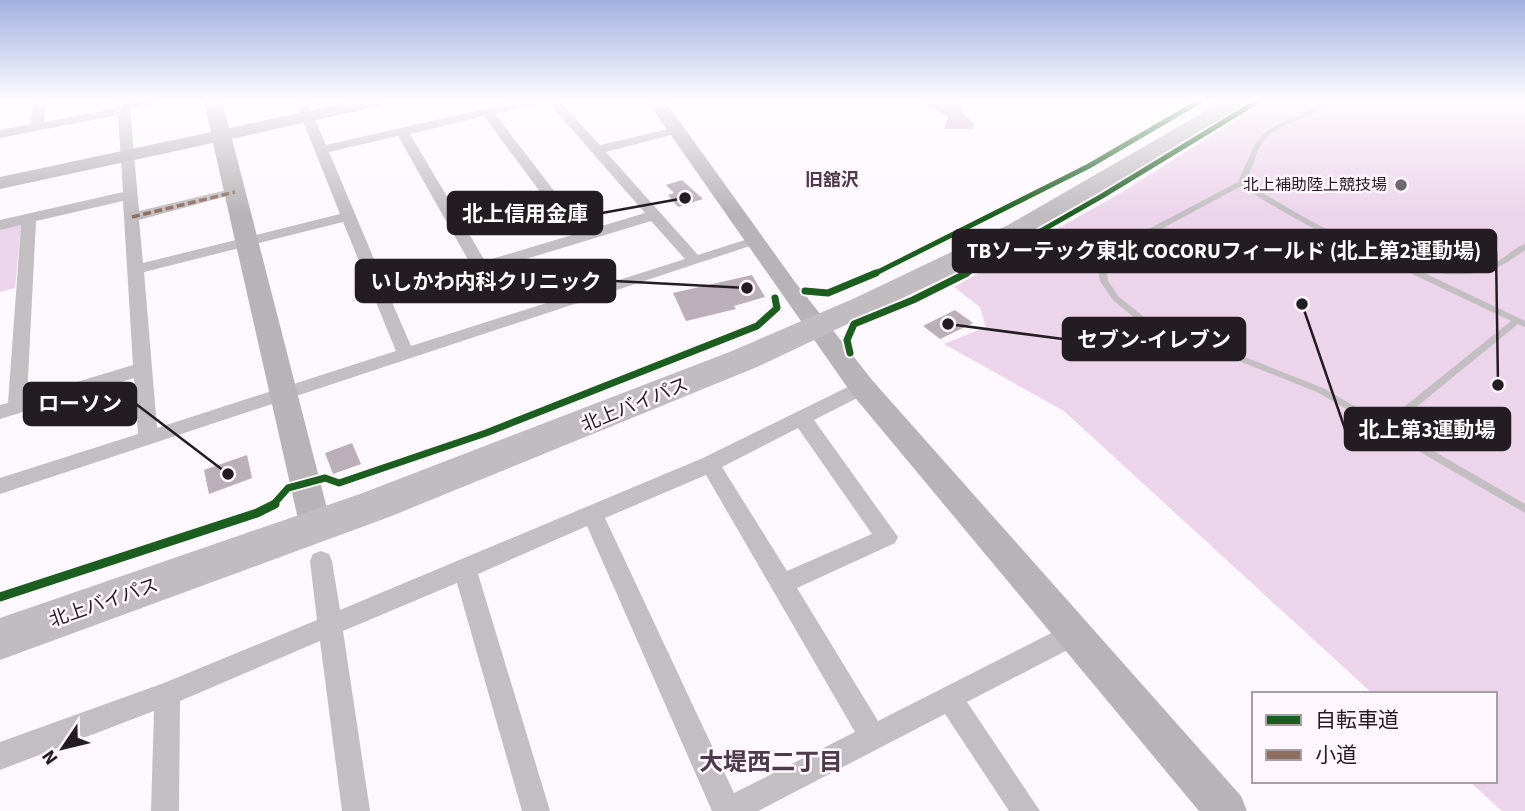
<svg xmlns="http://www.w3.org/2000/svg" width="1525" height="811" font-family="'Source Sans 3','Noto Sans JP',sans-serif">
<rect width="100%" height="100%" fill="#fdf8fd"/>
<!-- green -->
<path fill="#ecd4ea" d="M1266 101H1525V811H1502L1469 781H1495V694H1373L1064 411 944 344 986 327 980 307 954 287 1121 193Z
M21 225 15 288 0 292V227Z"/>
<!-- water -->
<path fill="#d6add3" d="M925 101H958L962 112 974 124 973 129H944L948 116 926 105Z"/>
<!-- building -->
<path fill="#bbafba" d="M682 180 703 199 678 207 668 195 674 193 666 185Z
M752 275 765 297 734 306 736 309 686 321 673 293Z
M955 310 973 323 940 339 923 326Z
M352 443 361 464 333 474 325 453Z
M247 455 252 478 209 494 204 470Z"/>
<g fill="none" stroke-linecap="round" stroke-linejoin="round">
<!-- lane -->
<path fill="#c2bec2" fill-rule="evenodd" d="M1325 101H1331C1313 119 1285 120 1267 137 1255 148 1254 168 1245 182 1305 219 1416 288 1488 266 1502 261 1512 249 1525 244V250C1515 257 1505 265 1493 269 1417 294 1304 225 1241 186L1113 255 1108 262 1107 272 1108 281 1119 297 1144 317 1323 388 1384 423 1511 321 1408 272V268H1414L1525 321V327L1518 324 1392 427 1525 504V513L1317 392 1138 321 1113 300 1100 281 1098 272 1100 262 1107 251 1238 182 1254 146 1263 134 1278 124 1312 110Z"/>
<!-- street -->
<path fill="#c2bec2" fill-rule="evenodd" d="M33 101H45L44 122 117 108V101H157L155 104 130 108 139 211 235 188 242 192 139 220 143 263 340 214 295 101H307L326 145 520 101H540L538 104 495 114 585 231 645 213 547 101H559L600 145 682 126V132L606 152 698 255 754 237 762 242 0 494V478L138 434 134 378 0 419V405L8 403 21 225 0 230V220L123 192 118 115 0 138V130L31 124ZM484 116 572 235 485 261 410 134ZM398 136 471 265 387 290 329 152ZM123 201 133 365 27 397 36 221ZM651 221 685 259 411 346 391 300ZM343 222 396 351 157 428 144 272Z
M862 380 871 387 869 392 814 420 898 537 895 543 797 588 878 721 1065 626 1074 623 1083 626 1086 634 1083 642 967 702 1040 811H1009L945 714 758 811H712L587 526 478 574 550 811H522L457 583 343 631 370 811H342L320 641 180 701 179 811H151L154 711 0 770V742L164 683 317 620 310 561 313 554 321 551 329 554 332 561 340 610 703 458ZM798 428 872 534 787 571 722 467ZM706 475 855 732 734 793 605 518Z"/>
<!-- secondary -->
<path fill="#b7b3b6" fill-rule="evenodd" d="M204 101H222L229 128 356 101H388L379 106 232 139 332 528 327 537 316 541 305 537 300 528 213 143 0 189V177L211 132Z
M647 101H665L795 282 872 380 1241 796 1247 811H1199L852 394Z"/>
<!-- highway -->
<path fill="#c1bcc0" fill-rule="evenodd" d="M1223 101H1251L1155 164 1029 238 757 367 389 517 0 660V618L360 494 732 351 855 298 1008 225Z"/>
<!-- quiet -->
<path stroke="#8d6e63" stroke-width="3.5" stroke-dasharray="8 3.5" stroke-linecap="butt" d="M123 106 151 101
M132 217 235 192"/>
<defs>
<path id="cycleway-far2" d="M872 275 1089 166 1200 101
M964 275 1102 196 1258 101"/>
<path id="cycleway-far1" d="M805 291 828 293 876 273
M850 353 847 340 854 324 913 300 967 273
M272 506 288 488 325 478 339 483 486 433 757 326 777 308 775 298"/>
<path id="cycleway" d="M0 597 257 513 275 504"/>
</defs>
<!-- cycleway-far2 casing -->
<use href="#cycleway-far2" stroke="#fff6fe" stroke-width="9"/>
<!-- cycleway-far1 casing -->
<use href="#cycleway-far1" stroke="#fff6fe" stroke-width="11"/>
<!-- cycleway casing -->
<use href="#cycleway" stroke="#fff6fe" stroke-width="13"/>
<!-- cycleway-far2 -->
<use href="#cycleway-far2" stroke="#1b5e20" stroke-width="5"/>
<!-- cycleway-far1 -->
<use href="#cycleway-far1" stroke="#1b5e20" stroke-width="7"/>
<!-- cycleway -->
<use href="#cycleway" stroke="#1b5e20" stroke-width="9"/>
</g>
<!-- sky -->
<linearGradient id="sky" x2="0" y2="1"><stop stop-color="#a1b1e0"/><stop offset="0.47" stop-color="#fefcfe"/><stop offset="1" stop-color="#fefcfe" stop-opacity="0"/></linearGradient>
<rect width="1525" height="214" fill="url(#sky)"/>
<!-- markers -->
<circle fill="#70696f" stroke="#fff6fe" stroke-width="2.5" cx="1401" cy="185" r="7"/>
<g text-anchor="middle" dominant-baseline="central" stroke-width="5" stroke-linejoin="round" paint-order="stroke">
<!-- far-poi labels -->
<g font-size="16" fill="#241c23" stroke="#fff6fe" text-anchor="end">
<text x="1387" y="185">北上補助陸上競技場</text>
</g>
<!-- far-neighbourhood labels -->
<g font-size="18" font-weight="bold" fill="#4c3b4b" stroke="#fff6fe">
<text x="832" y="180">旧舘沢</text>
</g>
<!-- street labels -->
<g font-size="19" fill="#241c23" stroke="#fff6fe">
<text transform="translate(635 405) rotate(-22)">北上バイパス</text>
<text transform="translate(104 603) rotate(-19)">北上バイパス</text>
</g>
<!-- near-neighbourhood labels -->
<g font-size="24" font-weight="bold" fill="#4c3b4b" stroke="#fff6fe">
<text x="771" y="762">大堤西二丁目</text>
</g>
</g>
<!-- callouts -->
<path fill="none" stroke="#241c23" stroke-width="2.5" d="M685 198L602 213M1498 385L1496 251M747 288L615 281M948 324L1063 339M228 474L136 404M1302 304L1345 429"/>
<g fill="#241c23" stroke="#fff6fe" stroke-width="2.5">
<circle cx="685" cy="198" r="7"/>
<circle cx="1498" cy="385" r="7"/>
<circle cx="747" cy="288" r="7"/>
<circle cx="948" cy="324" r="7"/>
<circle cx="228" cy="474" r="7"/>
<circle cx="1302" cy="304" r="7"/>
</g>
<g fill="#241c23" stroke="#241c23" stroke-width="2.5">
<rect x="448" y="192" width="154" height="42" rx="7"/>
<rect x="953" y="230" width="543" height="42" rx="7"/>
<rect x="356" y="260" width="259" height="42" rx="7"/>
<rect x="1063" y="318" width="182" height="42" rx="7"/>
<rect x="24" y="383" width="112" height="42" rx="7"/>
<rect x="1345" y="408" width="165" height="42" rx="7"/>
</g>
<g font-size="21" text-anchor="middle" font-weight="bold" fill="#fff">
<text x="525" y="221">北上信用金庫</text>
<text x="1224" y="258">TBソーテック東北 COCORUフィールド (北上第2運動場)</text>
<text x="486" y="289">いしかわ内科クリニック</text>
<text x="1154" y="347">セブン-イレブン</text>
<text x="80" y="411">ローソン</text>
<text x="1427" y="437">北上第3運動場</text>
</g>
<!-- legend -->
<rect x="1252" y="692" width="245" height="91" fill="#fff6fe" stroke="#a79fa6" stroke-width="2"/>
<rect x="1266" y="715" width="35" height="10" fill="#1b5e20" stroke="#a79fa6" stroke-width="2"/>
<text x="1315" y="727" font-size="21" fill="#241c23">自転車道</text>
<rect x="1266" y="750" width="35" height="10" fill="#8d6e63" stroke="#a79fa6" stroke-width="2"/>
<text x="1315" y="762" font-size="21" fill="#241c23">小道</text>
<!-- north arrow -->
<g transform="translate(63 748) rotate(235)" stroke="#fff6fe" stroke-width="5" paint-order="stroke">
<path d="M0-5L12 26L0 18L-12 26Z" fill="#241c23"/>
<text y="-10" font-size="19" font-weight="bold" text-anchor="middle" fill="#241c23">N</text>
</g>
</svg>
